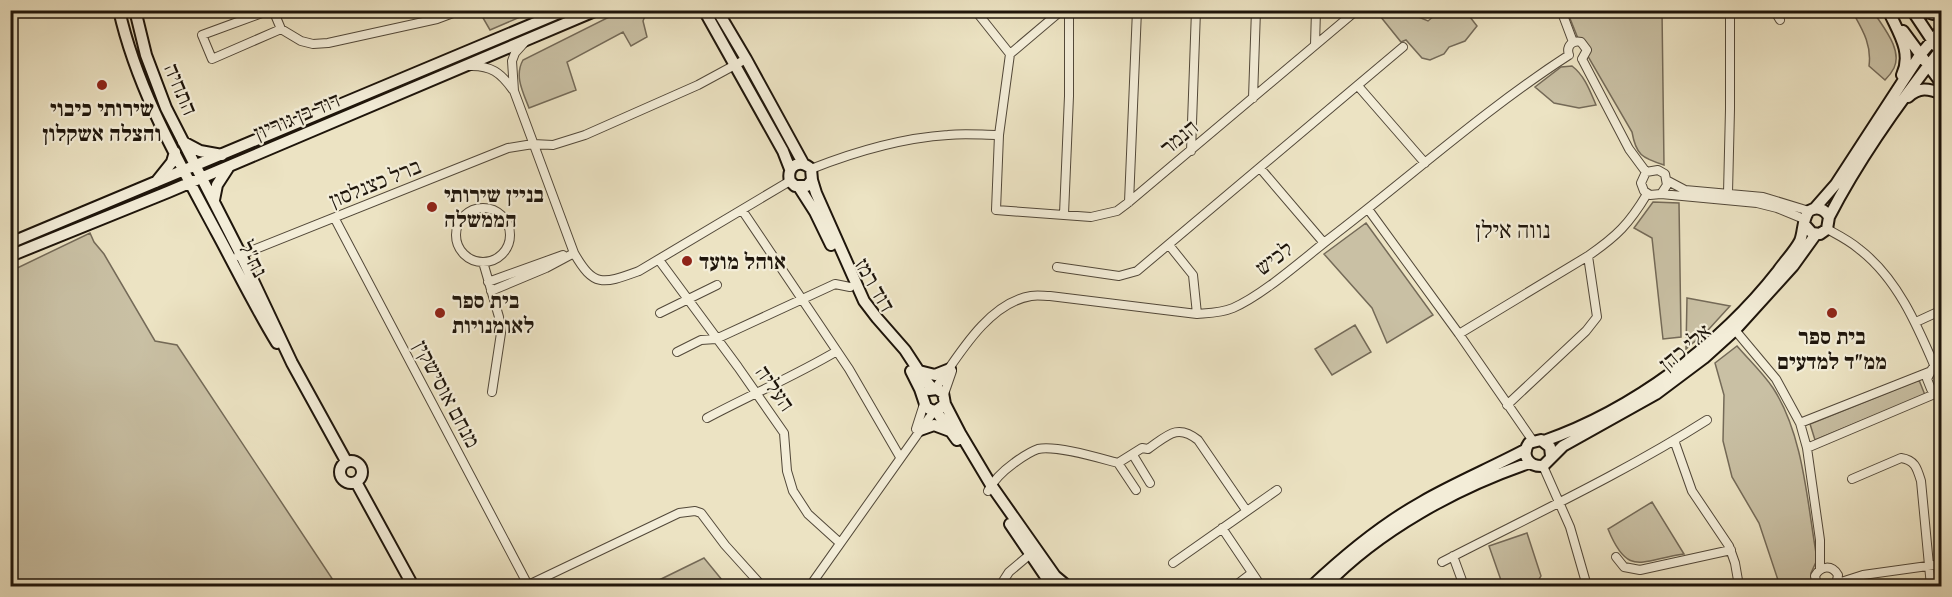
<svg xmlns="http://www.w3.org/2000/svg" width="1952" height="597" font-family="'EB Garamond','Frank Ruhl Libre',serif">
<rect width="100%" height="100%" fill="#ece3c3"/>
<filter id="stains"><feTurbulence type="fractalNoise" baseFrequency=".00333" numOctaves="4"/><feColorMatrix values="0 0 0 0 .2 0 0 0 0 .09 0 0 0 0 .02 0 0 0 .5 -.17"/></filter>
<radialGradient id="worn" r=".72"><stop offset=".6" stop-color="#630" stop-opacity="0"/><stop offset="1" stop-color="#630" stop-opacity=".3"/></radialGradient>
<!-- green -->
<path fill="#c9c0a4" stroke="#746a58" stroke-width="1.5" d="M479 11H534L490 30Z
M621 11H647L643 21 647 37 631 46 623 32 567 62 576 90 529 108C523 92 514 76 523 60Z
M1376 11H1404L1428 21 1440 11H1449L1454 16 1470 17 1477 26 1465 41 1449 47 1444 54 1430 60 1422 58 1406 40 1401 42Z
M1567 11H1662L1664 165C1642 158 1636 155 1632 132L1579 41Z
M1852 11H1873C1882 26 1903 49 1894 68 1892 72 1888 77 1885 80L1869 66C1872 44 1862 29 1852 11Z
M1572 66C1585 76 1590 91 1596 105L1579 108 1554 103 1535 87 1561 67Z
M1653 202 1679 203 1681 337 1663 339 1652 238 1634 228Z
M1366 223 1433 315 1387 343 1372 308 1324 254Z
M90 233 94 242 104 254 155 341 177 345 337 586H11V271Z
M1687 298 1730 306 1709 329 1686 349Z
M1355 325 1371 352 1332 375 1315 349Z
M1737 346C1749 360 1763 373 1773 388 1803 434 1807 500 1816 553V562L1811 573 1814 586H1780L1759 523 1732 477 1723 441 1724 395 1715 363Z
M1919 380 1925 395 1815 440 1810 424Z
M1652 502 1684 554C1641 560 1628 578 1608 529Z
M1527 533 1541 576 1535 586H1503L1489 546Z
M704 558 727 586H654L653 583Z"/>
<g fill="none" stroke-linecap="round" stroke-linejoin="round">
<defs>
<path id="street" d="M270 10 202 35 212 59 281 29
M273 10 281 29 301 41 313 44 328 43 437 19 461 10
M975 10 1010 54 999 135 996 210 1091 217 1117 211 1129 202 1357 10
M1561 10 1573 42
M1774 10 1780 20
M524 43 515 53 512 61 514 91 574 253C594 288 603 284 639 271L790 181
M1315 45 1316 10
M1010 54 1062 10
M1569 55C1566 46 1572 40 1581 42L1587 50 1582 59
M1582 59 1629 149 1646 172
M469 66C491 65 501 73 513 90
M1358 86 1425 163
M1253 98 1256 10
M1191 151 1196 10
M1260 168 1324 243
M811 169C854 152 901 138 948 135 965 133 982 135 999 135
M1668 181 1685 190 1763 197 1809 211
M1728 193 1730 109V10
M1661 194 1667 185 1665 174 1658 170 1646 172 1641 183 1644 191 1650 195 1661 194 1757 203 1777 208 1804 219
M1129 202 1137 10
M456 235a27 27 0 1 1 54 0a27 27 0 1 1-54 0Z
M1368 209 1459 334 1533 441
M742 210 849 369 900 457
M1064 214 1069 96V10
M335 219 528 585
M1827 229C1838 235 1850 241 1859 249 1897 278 1917 325 1935 367
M1169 245 1193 275 1197 314
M238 256 508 148 533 144 553 145 585 135 698 85 746 59
M659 260 738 367 784 433 787 471 793 491 808 514 840 543
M483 262 499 317 501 333 492 392
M1057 267 1119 276 1137 271 1403 47
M488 282 563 255
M491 291 546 268 574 253
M660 313 717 285
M1916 322 1942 310
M1735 330 1776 379 1800 423 1807 448 1820 540V569
M1459 334 1588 256C1617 236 1629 224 1647 194
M677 352 701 340 716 339 835 284 850 287
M935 389C958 356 988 303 1031 296 1037 295 1044 296 1050 296L1197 314C1209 313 1221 313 1233 308 1263 295 1302 260 1329 239 1409 178 1484 110 1569 55
M944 394 952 371
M1940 394 1931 389 1927 379 1932 369 1942 365
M1507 405 1586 331 1597 317 1588 256
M707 418C750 395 795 376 837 351
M1800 423 1929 372
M916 429 924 404
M1674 440 1692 491 1729 546 1735 563 1739 586
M1807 448 1937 393
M1133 455 1150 483
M1118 463 1136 490
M1543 466 1570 527 1587 586
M1852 479 1901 458C1915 460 1917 468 1921 481L1931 586
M988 491C994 479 1003 471 1014 463 1021 458 1029 452 1038 449 1056 445 1099 458 1118 463L1142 448 1148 449C1167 436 1177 423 1198 440L1246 510
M1222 528 1261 586
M1453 556 1464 586
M1616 557 1624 567 1640 570 1731 550
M1442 562C1531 516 1622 474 1707 420
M1173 563 1277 490
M1838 583 1863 575 1942 564
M526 586 679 513 695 511 701 513 725 545 762 586
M810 586 934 411
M1000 586 1009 572 1034 551
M1235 586 1252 573
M1769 586 1801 584 1817 586
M1817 586 1815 576C1821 565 1832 565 1838 575L1836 586"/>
<path id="secondary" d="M119 10C137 90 179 162 217 233 237 270 255 307 277 343
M135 10 146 55 166 108 241 255 292 363 346 461
M704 10 783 151 790 169
M717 10 746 59 803 163
M1912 10 1936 46
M1922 10 1933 14 1942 13
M1891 16C1900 35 1912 54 1902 75
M1903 31 1942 84
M1908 97C1919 87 1928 88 1942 94
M183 142 200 151 222 155
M812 180 807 186H795L790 181C786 166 800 158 811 169L812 180 816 193 864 301 877 318 905 350 922 376 933 389
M156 182 172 162 175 152
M799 187 815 212 831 245
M214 200 217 185 228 168
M1815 208 1836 184 1920 55 1942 29
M1829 217C1860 157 1900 101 1942 48
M10 243 566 10
M10 256 168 192 597 10
M911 371 920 389 926 407 931 410 936 411 945 404
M919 371 935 375 950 369
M929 390 937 389 943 393 945 404 960 433 991 485 1055 576 1067 586
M936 411 957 440
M920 430 934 425 950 431
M1544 441C1633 410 1721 344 1778 271 1785 261 1795 251 1800 241 1804 231 1802 220 1809 211 1817 206 1825 209 1829 217L1827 229 1820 234 1812 233 1804 224
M1551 456 1550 447 1541 440 1529 443C1521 455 1528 467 1543 466L1563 446 1656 394 1704 358 1735 330 1793 266 1816 234
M340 472a11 11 0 1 1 22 0a11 11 0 1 1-22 0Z
M356 482 413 586
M1010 524 1052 586
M1312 586C1346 554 1381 525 1422 502 1455 483 1491 468 1525 450
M1325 586C1379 530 1456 488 1529 463"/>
</defs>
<!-- street casing -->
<use href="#street" stroke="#524839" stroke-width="10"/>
<!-- secondary casing -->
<use href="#secondary" stroke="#1e150b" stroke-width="14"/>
<!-- street -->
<use href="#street" stroke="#f3edd8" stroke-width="8"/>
<!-- secondary -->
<use href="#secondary" stroke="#f3edd8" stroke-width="10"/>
</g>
<!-- markers -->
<g fill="#8f2418" stroke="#f3edd8" stroke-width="2">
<circle cx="102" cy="85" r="6"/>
<circle cx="432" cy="207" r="6"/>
<circle cx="687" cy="261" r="6"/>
<circle cx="440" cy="313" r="6"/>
<circle cx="1832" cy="313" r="6"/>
</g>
<g text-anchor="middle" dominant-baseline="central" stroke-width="4.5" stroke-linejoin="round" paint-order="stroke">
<!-- street labels -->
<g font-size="22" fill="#1e150b" stroke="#f3edd8">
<text transform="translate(181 89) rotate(67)">התחיה</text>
<text transform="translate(297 116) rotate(-23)">דוד בן גוריון</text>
<text transform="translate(1179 137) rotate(-40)">הנמר</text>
<text transform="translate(375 183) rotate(-22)">ברל כצנלסון</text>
<text transform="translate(1274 258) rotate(-37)">לכיש</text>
<text transform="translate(253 259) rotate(62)">נח"ל</text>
<text transform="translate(875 285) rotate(60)">דוד רמז</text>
<text transform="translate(1685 347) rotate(-40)">אלי כהן</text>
<text transform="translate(775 388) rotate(55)">העליה</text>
<text transform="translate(447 394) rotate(62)">מנחם אוסישקין</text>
</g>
<!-- poi labels -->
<g font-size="22" font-weight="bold" fill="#1e150b" stroke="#f3edd8" text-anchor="start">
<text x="102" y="108" text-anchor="middle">שירותי כיבוי<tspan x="102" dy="25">והצלה אשקלון</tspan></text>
<text x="444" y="194">בניין שירותי<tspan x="444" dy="25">הממשלה</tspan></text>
<text x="699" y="261">אוהל מועד</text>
<text x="452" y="300">בית ספר<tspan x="452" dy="25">לאומנויות</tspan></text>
<text x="1832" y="336" text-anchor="middle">בית ספר<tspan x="1832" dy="25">ממ"ד למדעים</tspan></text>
</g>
<!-- neighbourhood labels -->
<g font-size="24" fill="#1e150b" stroke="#f3edd8">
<text x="1513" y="229">נווה אילן</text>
</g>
</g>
<!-- margin -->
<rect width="1952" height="597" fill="none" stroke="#ece3c3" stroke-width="36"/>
<rect x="12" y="12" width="1928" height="573" fill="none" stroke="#1e150b" stroke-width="3"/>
<rect x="18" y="18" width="1916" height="561" fill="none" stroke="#1e150b" stroke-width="1.5"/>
<rect width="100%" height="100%" filter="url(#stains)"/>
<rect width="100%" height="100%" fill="url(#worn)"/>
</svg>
